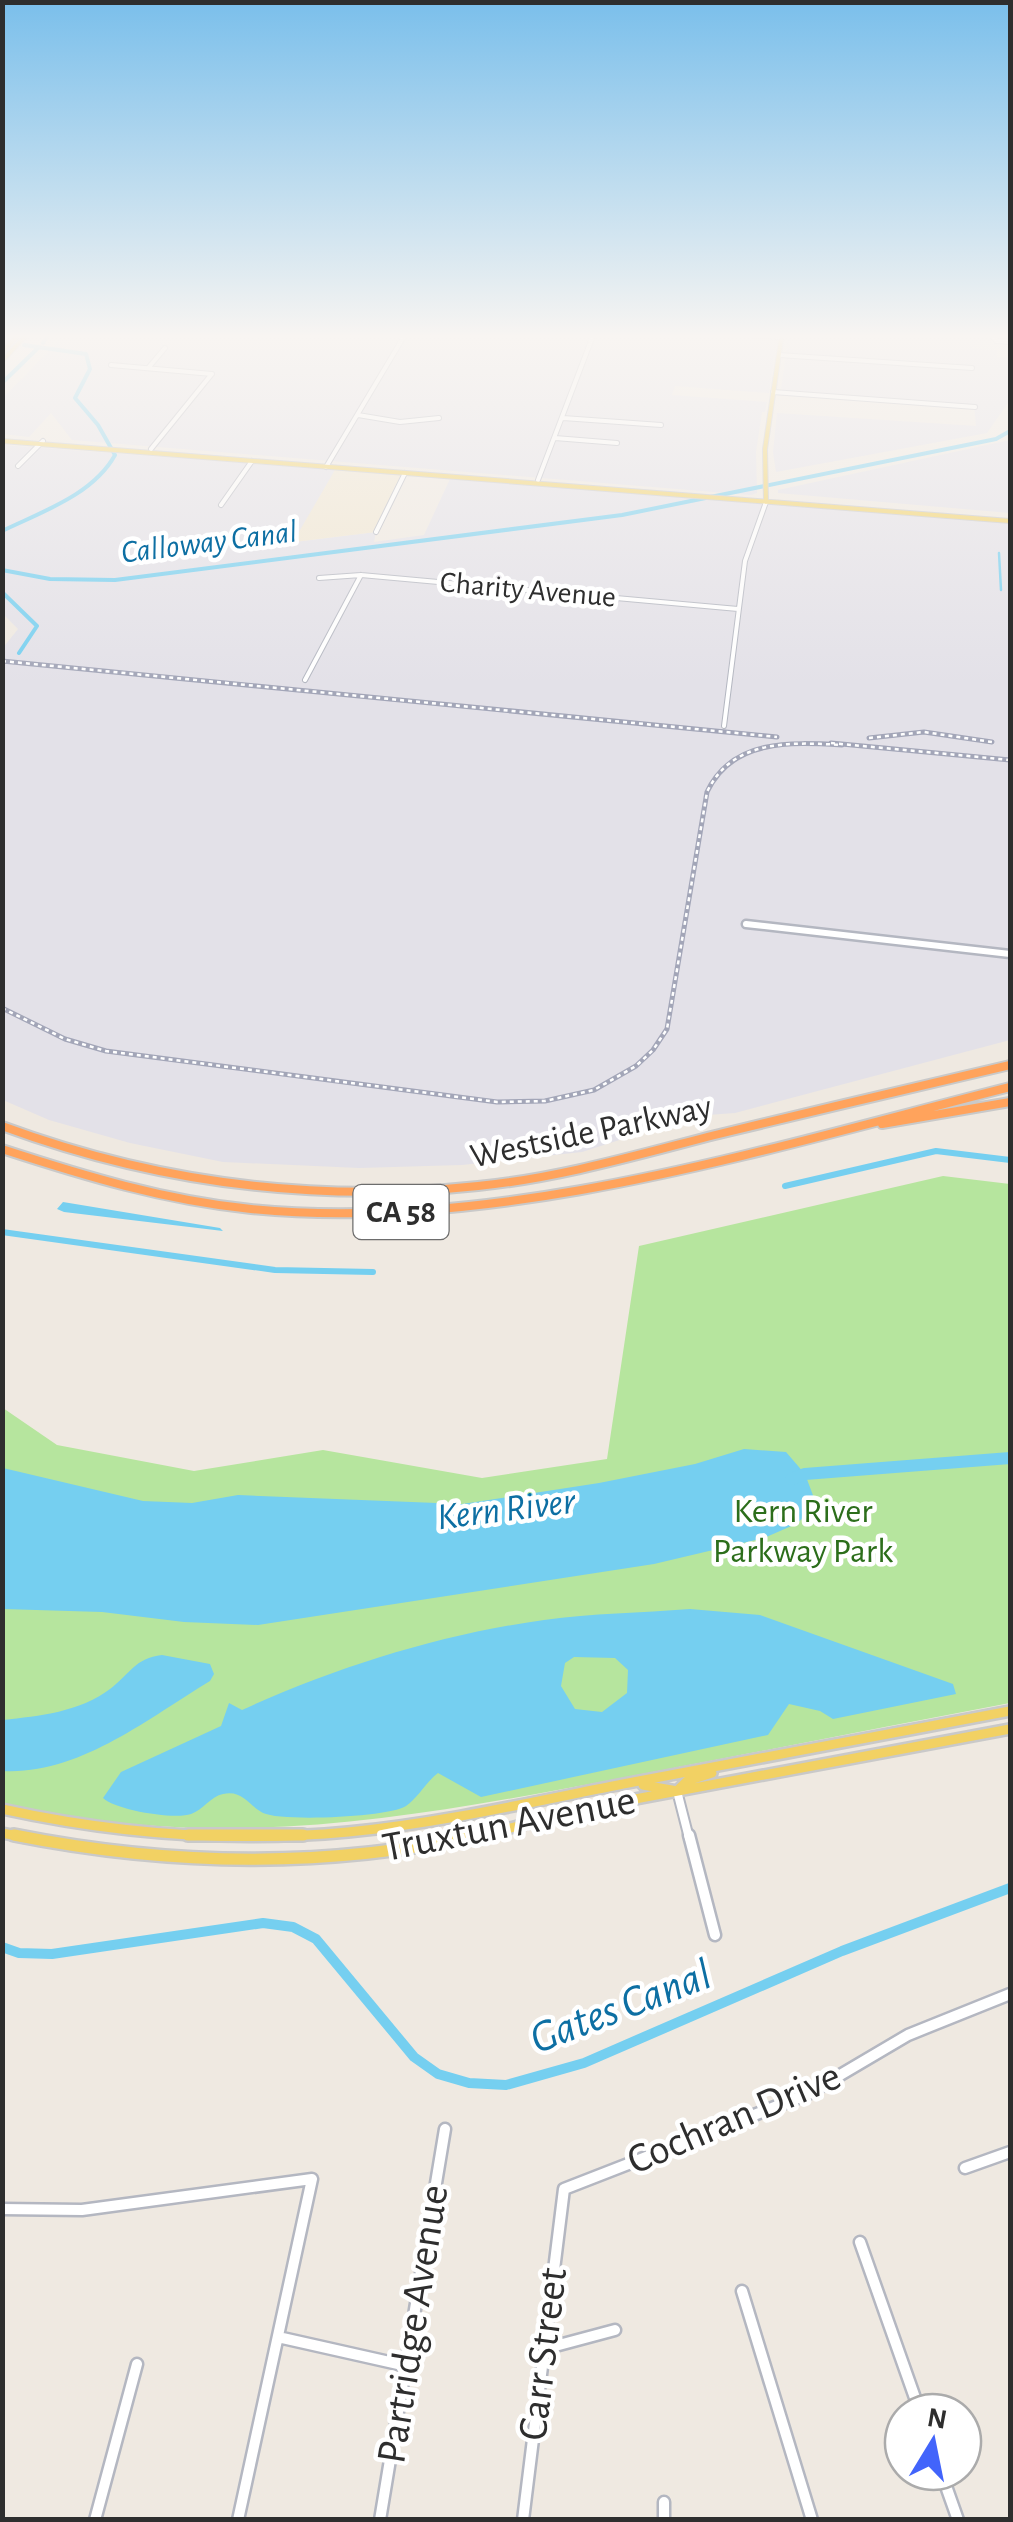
<svg xmlns="http://www.w3.org/2000/svg" width="1013" height="2522" font-family="'Alegreya Sans',sans-serif">
<rect width="100%" height="100%" fill="#efe9e1"/>
<!-- industrial -->
<path fill="#e3e1e8" d="M62 333H763V338L777 339 769 393 675 386 672 395 767 402 765 412H762L756 452 757 493 751 495 72 440 51 413 29 437 3 434 2 399 63 337Z
M789 333H969L971 349 997 350V357L1010 358V400L987 433 776 472 773 452 777 413 976 426 974 405 785 391 781 389Z
M1010 440V513L778 493V490Z
M3 445 335 470 295 542 376 532 374 542 424 535 450 479 1010 523V1040L735 1113 694 1116 582 1152 462 1165 359 1168 223 1162 130 1143 49 1120 3 1100 2 649 18 629 3 614Z"/>
<!-- education -->
<path fill="#f0e6d1" d="M335 470 403 475 376 532 293 542Z"/>
<!-- green -->
<path fill="#b6e59e" d="M943 1176 1010 1184V1703C884 1727 758 1752 632 1776 415 1817 224 1855 3 1803V1408L57 1445 194 1471 323 1450 482 1478 607 1459 639 1246Z"/>
<!-- water -->
<path fill="#75cff0" fill-rule="evenodd" d="M63 1202 220 1228 223 1231 64 1212 57 1209Z
M744 1449 786 1452 805 1474 817 1506 796 1524 764 1538 654 1564 258 1625 184 1622 102 1612 3 1609V1468L143 1501 192 1503 238 1495 462 1504 599 1483 695 1464Z
M690 1609 760 1615 953 1684 956 1694 833 1719 820 1711 789 1704 768 1735 481 1797 438 1773C426 1782 418 1798 406 1806 390 1817 282 1822 263 1813 248 1805 243 1790 223 1794 211 1796 203 1810 191 1814 175 1820 115 1810 103 1798L121 1772 221 1726 229 1703 242 1710C336 1667 442 1634 544 1620 592 1613 641 1613 690 1609ZM574 1657 615 1658 628 1670 627 1693 602 1712 575 1709 561 1686 565 1663Z
M162 1655 210 1664 214 1674 210 1681C147 1719 79 1775 3 1771V1720C39 1716 80 1712 110 1689 130 1674 135 1658 162 1655Z"/>
<g fill="none" stroke-linecap="round" stroke-linejoin="round">
<!-- stream -->
<path stroke="#75cff0" stroke-width="2.5" d="M999 553 1001 590"/>
<!-- canal-far2 -->
<path stroke="#75cff0" stroke-width="4" d="M43 343 49 333
M2 383 38 348
M2 531C41 512 93 495 115 455L98 425 75 398 90 369 86 354 24 345
M2 570 50 579 115 580 622 515 996 439 1010 431
M2 592 37 626 19 653"/>
<!-- canal-far1 -->
<path stroke="#75cff0" stroke-width="6" d="M785 1186 936 1151 1010 1160
M2 1232 275 1270 373 1272"/>
<!-- canal -->
<path stroke="#75cff0" stroke-width="10" d="M2 1947 19 1953 52 1954 263 1923 293 1927 316 1939 414 2057 438 2074 469 2083 506 2085 584 2063 842 1951 1010 1888"/>
<!-- river -->
<path stroke="#75cff0" stroke-width="12" d="M791 1479 805 1474 1010 1458"/>
<defs>
<path id="minor-far3" d="M715 333 781 337
M991 333 996 341 1010 342
M779 355 972 368
M111 365 212 374
M149 367 165 348
M773 392 975 407
M358 415 400 422 439 418
M563 418 661 425
M555 438 617 443
M151 449 211 375
M18 466 43 441
M326 467 406 333
M538 480 594 333
M221 505 252 461
M376 532 405 473
M319 578 361 575 738 609
M305 680 361 575
M724 726 745 561 766 502"/>
<path id="minor-far2" d="M746 924 1010 954"/>
<path id="minor-far1" d="M677 1791 689 1838"/>
<path id="minor" d="M689 1835 715 1935
M965 2168 1010 2152
M2 2209 82 2210 312 2179 238 2520
M860 2242 920 2412
M742 2291 812 2520
M278 2337 407 2366
M544 2349 615 2330
M941 2472 958 2520
M664 2502V2520
M95 2520 137 2364
M380 2520 445 2129
M523 2520 564 2189 808 2094 908 2035 1010 1994"/>
<path id="major-far2" d="M2 352 17 336
M2 361 28 333
M2 441 1010 521
M766 502 765 449 782 333"/>
<path id="major-far1" d="M643 1785 677 1791
M677 1791 687 1781 712 1773
M2 1809C116 1834 231 1843 348 1832 441 1823 532 1802 623 1784 752 1760 881 1736 1010 1711
M2 1833 27 1838
M470 1838 603 1805 1010 1729"/>
<path id="major" d="M14 1835C169 1866 327 1868 481 1835
M188 1835H303"/>
<path id="highway" d="M882 1124 1010 1102
M2 1126C156 1183 315 1203 478 1186 559 1178 637 1155 715 1135 813 1111 912 1088 1010 1065
M2 1149C85 1176 164 1200 251 1209 499 1234 772 1147 1010 1087"/>
</defs>
<!-- minor-far3 casing -->
<use href="#minor-far3" stroke="#b4b7c1" stroke-width="6"/>
<!-- minor-far2 casing -->
<use href="#minor-far2" stroke="#b4b7c1" stroke-width="11"/>
<!-- minor-far1 casing -->
<use href="#minor-far1" stroke="#b4b7c1" stroke-width="12"/>
<!-- minor casing -->
<use href="#minor" stroke="#b4b7c1" stroke-width="15"/>
<!-- major-far2 casing -->
<use href="#major-far2" stroke="#c9c9c9" stroke-width="6"/>
<!-- major-far1 casing -->
<use href="#major-far1" stroke="#c9c9c9" stroke-width="14"/>
<!-- major casing -->
<use href="#major" stroke="#c9c9c9" stroke-width="16"/>
<!-- highway casing -->
<use href="#highway" stroke="#c9c9c9" stroke-width="12"/>
<!-- minor-far3 -->
<use href="#minor-far3" stroke="#fff" stroke-width="4"/>
<!-- minor-far2 -->
<use href="#minor-far2" stroke="#fff" stroke-width="6"/>
<!-- minor-far1 -->
<use href="#minor-far1" stroke="#fff" stroke-width="8"/>
<!-- minor -->
<use href="#minor" stroke="#fff" stroke-width="10"/>
<!-- major-far2 -->
<use href="#major-far2" stroke="#f2d163" stroke-width="4"/>
<!-- major-far1 -->
<use href="#major-far1" stroke="#f2d163" stroke-width="9"/>
<!-- major -->
<use href="#major" stroke="#f2d163" stroke-width="11"/>
<!-- highway -->
<use href="#highway" stroke="#ffa35c" stroke-width="8"/>
<defs>
<path id="rail" d="M2 661 777 737
M869 738 924 732 992 742
M831 743 1010 760
M2 1008 65 1039 106 1051 497 1102 545 1101 594 1090 636 1066 653 1050 667 1029 707 792C732 739 790 742 842 745"/>
</defs>
<!-- rail casing -->
<use href="#rail" stroke="#a3a6b8" stroke-width="5"/>
<!-- rail -->
<use href="#rail" stroke="#fff" stroke-width="2.5" stroke-dasharray="4" stroke-linecap="butt"/>
</g>
<!-- sky -->
<linearGradient id="sky" x2="0" y2="1"><stop stop-color="#7abfeb"/><stop offset="0.49" stop-color="#f8f5f2"/><stop offset="1" stop-color="#f8f5f2" stop-opacity="0"/></linearGradient>
<rect width="1013" height="686" fill="url(#sky)"/>
<g text-anchor="middle" dominant-baseline="central" stroke-width="9" stroke-linejoin="round" paint-order="stroke">
<!-- far-street labels -->
<g font-size="30" fill="#2e2e2e" stroke="#fff">
<text transform="translate(528 590) rotate(5)">Charity Avenue</text>
</g>
<!-- far-water labels -->
<g font-size="32" font-style="italic" fill="#0d6fa3" stroke="#fff">
<text transform="translate(209 542) rotate(-7)">Calloway Canal</text>
</g>
<!-- shield labels -->
<rect fill="#fff" stroke="#6d6d6d" stroke-width="2.5" x="353.5" y="1185" width="95" height="54" rx="8"/>
<g font-size="32" font-weight="bold" fill="#2e2e2e">
<text x="401" y="1212">CA 58</text>
</g>
<!-- street labels -->
<g font-size="35" fill="#2e2e2e" stroke="#fff">
<text transform="translate(591 1132) rotate(-12)">Westside Parkway</text>
</g>
<!-- park labels -->
<g font-size="35" fill="#2c6e1b" stroke="#fff">
<text x="803" y="1511">Kern River<tspan x="803" dy="40">Parkway Park</tspan></text>
</g>
<!-- water labels -->
<g font-size="38" font-style="italic" fill="#0d6fa3" stroke="#fff">
<text transform="translate(506 1510) rotate(-7)">Kern River</text>
</g>
<!-- near-street labels -->
<g font-size="42" fill="#2e2e2e" stroke="#fff">
<text transform="translate(509 1824) rotate(-11)">Truxtun Avenue</text>
<text transform="translate(734 2118) rotate(-23)">Cochran Drive</text>
<text transform="translate(413 2324) rotate(-81)">Partridge Avenue</text>
<text transform="translate(543 2354) rotate(-83)">Carr Street</text>
</g>
<!-- near-water labels -->
<g font-size="45" font-style="italic" fill="#0d6fa3" stroke="#fff">
<text transform="translate(621 2007) rotate(-21)">Gates Canal</text>
</g>
</g>
<!-- border -->
<rect width="1013" height="2522" fill="none" stroke="#2e2e2e" stroke-width="10"/>
<!-- north arrow -->
<g transform="translate(933 2442) rotate(10)"><circle r="48" fill="#ffffff" stroke="#ababab" stroke-width="2.5"/>
<path d="M0-8L18 38L0 25L-18 38Z" fill="#4264fb"/>
<text y="-15" font-size="28" font-weight="bold" text-anchor="middle" fill="#2e2e2e">N</text>
</g>
</svg>
